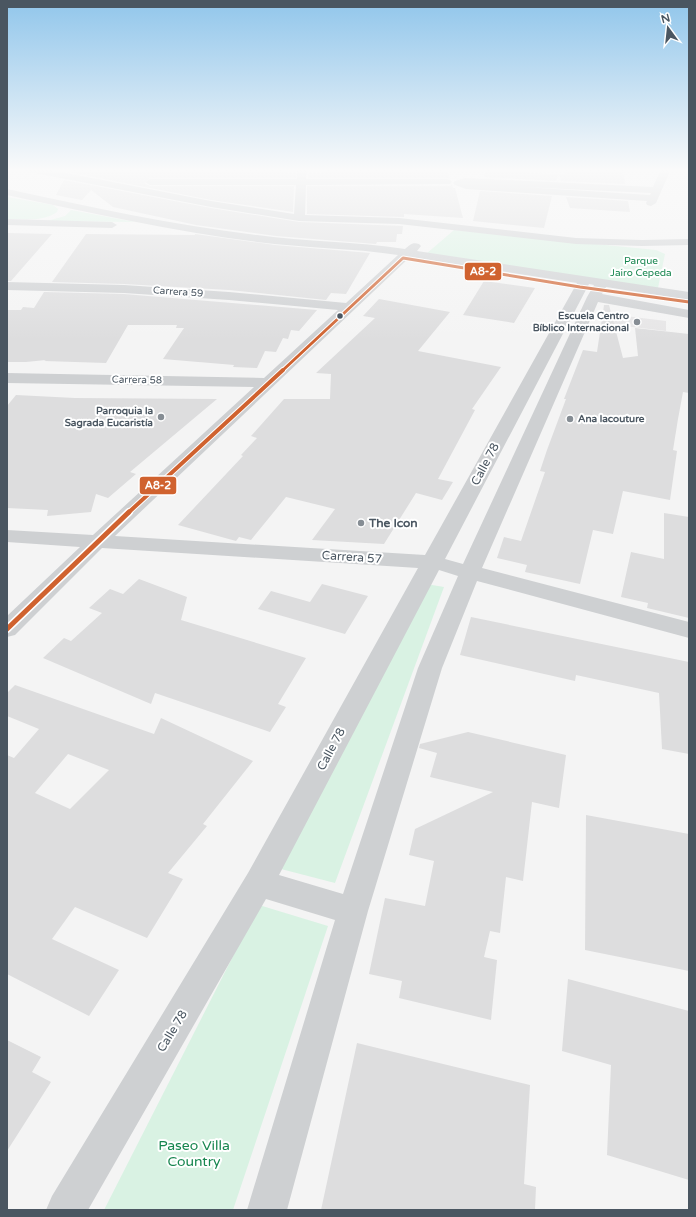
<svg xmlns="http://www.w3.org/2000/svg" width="696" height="1217" font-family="'Varela Round',sans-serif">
<rect width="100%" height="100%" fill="#f4f4f4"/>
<!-- education -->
<path fill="#e6e5e6" d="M609 314 666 321V331L607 324Z"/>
<!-- green -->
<path fill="#d9f2e3" d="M7 197 53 205 58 209 57 212C44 222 22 219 7 219Z
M71 210 135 222 47 221 65 216Z
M454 230 656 250 665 254 658 288 426 254Z
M426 584 444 587 335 883 281 869Z
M259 905 328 926 233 1210H104Z"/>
<!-- building -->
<path fill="#ddddde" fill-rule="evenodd" d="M70 169H285V173H296V178H150L144 183 150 186H294L293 212 211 200 69 172Z
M322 169H446L450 178H308V173H321Z
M565 169H623L625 184 561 181 559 174H565Z
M486 170 535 173 558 174 556 181 484 177Z
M64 180 211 208 299 222 403 226 402 234H397L396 242H377L376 244 276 236 196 225 113 207 91 190 82 200 56 195Z
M452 184 453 188H455L463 218 404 214V217L307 214V186H450Z
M480 191 552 196 544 228 473 221Z
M566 197 628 201 630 212 570 208Z
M7 233 52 234 11 281H7Z
M86 234 195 235V234L275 245 370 253 346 294 331 293 326 300 229 290 124 284 52 282Z
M484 281 535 288 514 323 463 315Z
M44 292 124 294 317 310 299 331 291 330 288 339 283 338 276 352 265 351 257 368 233 367 234 365 163 359 184 328H176L177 325H128L106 363 44 361 46 360 26 362H7V310H21L23 307 34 308Z
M379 299 450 312 418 351 501 367 472 409 475 410 438 479 453 482 442 500 416 493 384 544 312 540 335 509 286 497 251 540 239 537 236 541 178 525 243 456 241 455 257 438 251 436 284 399H330L331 374 316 373 375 318 363 316Z
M604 305H609L623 358 638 356 635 328 689 334V393L683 392 678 419 673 450 677 451 670 500 623 491 613 534 593 530 580 584 525 572 527 565 497 558 504 537 521 541 545 472 540 471 547 450 566 399H564L583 350 597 352Z
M16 395 75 398 217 399 130 472 136 474 108 498 96 494 91 512 47 516 48 510 7 508V406Z
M664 513 689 517V618L647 608 648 603 621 597 631 552 664 559Z
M139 579 187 597 181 620 306 658 278 704 286 707 270 732 155 693 151 704 43 658 64 638 71 641 102 613 89 608 110 589 123 594Z
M322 584 368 596 345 634 258 609 271 591 310 602Z
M471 617 689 662V754L662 749 659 693 576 675 575 681 460 655Z
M15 685 154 734 161 718 253 761 203 824 207 826 168 873 183 879 147 938 75 907 52 939 119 970 89 1016 7 974V755L14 758 39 729 7 716V693ZM68 754 109 770 70 809 35 793Z
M468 732 566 755 559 808 532 802 523 881 506 877 500 933 490 931 484 957 497 960 491 1020 399 998 402 981 369 974 385 898 425 906 434 861 409 855 415 829 493 792 430 777 437 753 419 748 420 744Z
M586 815 689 834V971L585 950Z
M568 979 689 1011V1180L607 1155 611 1065 562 1051Z
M7 1040 41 1057 32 1072 51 1082 7 1151Z
M357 1043 530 1085 524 1184 536 1187 535 1210H321Z"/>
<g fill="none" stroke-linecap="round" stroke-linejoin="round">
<!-- minor -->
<path fill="#ced0d2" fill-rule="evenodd" d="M24 169H45L211 201 294 214 296 185H150L145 182 150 179H297V169H307L306 179H447L450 180 452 182 450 184 306 185 305 215 399 218 576 238 642 240 689 239V245L642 246 576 244 399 224 299 221 211 207 29 172Z
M661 169H671L656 203 651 206 647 205 646 203 647 201 466 189 455 185 453 183 455 181 465 178 653 187ZM523 187 651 193 650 195Z
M7 189C90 207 173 225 257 235 306 242 356 241 405 249 410 245 412 242 419 244L421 246 417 251 689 292V300L606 287 602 294 689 310V318L598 302 482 568 689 622V638L477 581 442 668 368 911 287 1210H247L335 920 266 899 88 1210H46L52 1196 248 873 418 568 102 548 15 635 7 637V616L80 547 7 542V530L93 535 254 387 7 383V373L264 378 338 310 229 300 124 293 7 290V282L124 285 229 292 346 303 398 255C352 248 304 248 257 242 173 231 90 213 7 195ZM410 257 577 283 425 555 115 536ZM589 284 594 285 587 297 463 564 445 559ZM439 570 458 576 418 668 343 894 279 875Z
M7 219 112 222 117 225 112 228 7 225Z"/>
<defs>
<path id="bus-1-far2" d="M282 371 403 258 580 287 689 302"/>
<path id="bus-1-far1" d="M128 513 283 370"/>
<path id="bus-1" d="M7 629 129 512"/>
</defs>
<!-- bus-1-far2 casing -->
<use href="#bus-1-far2" stroke="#fff" stroke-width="5"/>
<!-- bus-1-far1 casing -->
<use href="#bus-1-far1" stroke="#fff" stroke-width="6"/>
<!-- bus-1 casing -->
<use href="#bus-1" stroke="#fff" stroke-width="8"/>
<!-- bus-1-far2 -->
<use href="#bus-1-far2" stroke="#d0622f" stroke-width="3"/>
<!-- bus-1-far1 -->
<use href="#bus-1-far1" stroke="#d0622f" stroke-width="4"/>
<!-- bus-1 -->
<use href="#bus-1" stroke="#d0622f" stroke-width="5"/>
</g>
<!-- sky -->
<linearGradient id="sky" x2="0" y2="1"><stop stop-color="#91c6eb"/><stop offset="0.5" stop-color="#fafafa"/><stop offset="1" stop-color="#fafafa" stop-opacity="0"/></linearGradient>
<rect width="696" height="340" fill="url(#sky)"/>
<!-- markers -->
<circle fill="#4a5661" stroke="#fff" stroke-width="1.5" cx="340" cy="316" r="3.5"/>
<g fill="#868d94" stroke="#fff" stroke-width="1.5">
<circle cx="637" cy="322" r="4"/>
<circle cx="161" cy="417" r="4"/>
<circle cx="570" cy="419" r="4"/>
<circle cx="361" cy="523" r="4"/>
</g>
<g text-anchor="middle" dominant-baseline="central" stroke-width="4" stroke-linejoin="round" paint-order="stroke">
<!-- far-park labels -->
<g font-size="10" fill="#17864f" stroke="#fff">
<text x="641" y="261">Parque<tspan x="641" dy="12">Jairo Cepeda</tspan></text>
</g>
<!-- far-street labels -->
<g font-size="10" fill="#4a5661" stroke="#fff">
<text transform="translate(178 292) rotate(4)">Carrera 59</text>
<text transform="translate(137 380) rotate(1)">Carrera 58</text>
</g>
<!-- far-poi labels -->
<g font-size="10" font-weight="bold" fill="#4a5661" stroke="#fff" text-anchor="end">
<text x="629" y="316">Escuela Centro<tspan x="629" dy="12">Bíblico Internacional</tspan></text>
<text x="153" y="411">Parroquia la<tspan x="153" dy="12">Sagrada Eucaristía</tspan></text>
<text x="578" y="419" text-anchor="start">Ana lacouture</text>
</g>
<!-- street labels -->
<g font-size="12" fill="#4a5661" stroke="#fff">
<text transform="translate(485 464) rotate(-62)">Calle 78</text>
<text transform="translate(352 557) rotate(4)">Carrera 57</text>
<text transform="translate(331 749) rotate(-62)">Calle 78</text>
<text transform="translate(172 1031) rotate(-59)">Calle 78</text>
</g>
<!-- poi labels -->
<g font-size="12" font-weight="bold" fill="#4a5661" stroke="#fff" text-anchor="start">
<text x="369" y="523">The Icon</text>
</g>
<!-- near-park labels -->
<g font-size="14" fill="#17864f" stroke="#fff">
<text x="194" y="1145">Paseo Villa<tspan x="194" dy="16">Country</tspan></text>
</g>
</g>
<g stroke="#fff" stroke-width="1.5">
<rect x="464" y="262" width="38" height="19" rx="4" fill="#d0622f"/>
<rect x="139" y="476" width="38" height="19" rx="4" fill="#d0622f"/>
</g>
<g font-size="11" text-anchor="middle" font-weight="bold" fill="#fff">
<text x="483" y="275">A8-2</text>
<text x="158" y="489">A8-2</text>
</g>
<!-- border -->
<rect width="696" height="1217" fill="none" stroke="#4a5661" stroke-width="16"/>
<!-- north arrow -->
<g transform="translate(668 28) rotate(345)" stroke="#ffffff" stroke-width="3" paint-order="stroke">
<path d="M0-3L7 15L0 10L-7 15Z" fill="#4a5661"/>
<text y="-6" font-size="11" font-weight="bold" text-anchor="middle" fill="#4a5661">N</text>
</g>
</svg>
